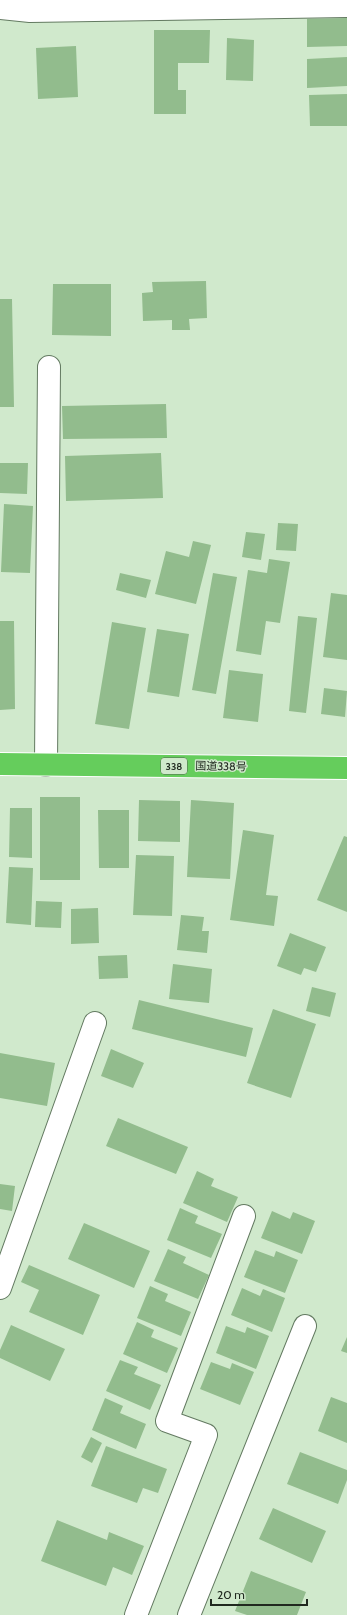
<svg xmlns="http://www.w3.org/2000/svg" width="347" height="1615" font-family="Cabin,'Noto Sans JP',sans-serif">
<rect width="100%" height="100%" fill="#d0e9cc"/>
<!-- building -->
<path fill="#92bc8d" d="M347 18V46L307 47V19Z
M154 30H210L209 63H178V90H186V114H154Z
M227 38 254 40 253 81 226 80Z
M76 46 78 97 38 99 36 48Z
M347 57V86L307 88V59Z
M347 94V126H310L309 95Z
M206 281 207 318 189 319 190 330H172V320L143 321 142 293 153 292 152 282Z
M53 284H111V336L52 335Z
M0 299H12L14 407H0Z
M166 404 167 438 63 439 62 406Z
M161 453 163 498 66 501 65 456Z
M0 463H28L27 494 0 493Z
M4 504 33 506 30 573 1 572Z
M278 523 298 524 296 551 276 550Z
M246 532 265 534 261 560 242 557Z
M193 541 211 545 196 604 155 594 166 551 189 557Z
M269 559 290 562 280 623 266 621 261 655 236 651 248 570 267 573Z
M120 573 151 580 146 598 116 590Z
M213 573 237 577 216 694 192 690Z
M331 593 347 595V660L323 657Z
M298 616 317 618 306 713 289 711Z
M0 621H14L15 709 0 710Z
M112 622 146 628 129 729 95 724Z
M157 629 189 634 179 697 147 692Z
M229 670 263 674 258 722 223 718Z
M324 688 347 691 345 717 321 714Z
M40 797H80V880H40Z
M139 800 180 801V842L138 841Z
M191 800 234 803 230 879 187 877Z
M10 808H32V858L9 857Z
M98 810H129V868H99Z
M243 830 274 835 266 895 278 896 274 926 230 920Z
M344 836 347 837V912L317 900Z
M136 855 174 856 172 916 133 915Z
M9 867 33 868 31 925 6 923Z
M36 901 62 902 61 928 35 927Z
M98 908 99 943 71 944V909Z
M181 915 204 917 202 931H209L207 953 177 950Z
M290 933 326 947 316 972 304 968 301 975 277 966Z
M127 955 128 978 99 979 98 956Z
M173 964 212 969 209 1003 169 999Z
M312 987 336 993 330 1017 306 1011Z
M139 1000 253 1028 246 1057 132 1029Z
M273 1009 316 1024 291 1098 247 1083Z
M111 1049 144 1063 133 1088 101 1076Z
M0 1053 55 1063 47 1106 0 1098Z
M118 1118 188 1147 176 1174 106 1146Z
M197 1171 214 1179 211 1186 238 1197 227 1222 183 1203Z
M0 1184 15 1186 12 1211 0 1209Z
M180 1208 198 1216 195 1223 222 1234 211 1258 167 1240Z
M272 1211 290 1219 293 1212 315 1221 302 1254 261 1238Z
M84 1223 150 1251 134 1288 68 1259Z
M168 1249 186 1257 183 1263 209 1275 198 1299 154 1281Z
M255 1250 274 1257 276 1251 298 1260 285 1293 244 1277Z
M29 1265 100 1295 83 1335 29 1312 39 1290 21 1282Z
M150 1286 168 1294 165 1301 191 1312 181 1336 137 1318Z
M242 1288 260 1296 263 1289 285 1298 272 1332 231 1315Z
M137 1322 154 1330 151 1337 178 1348 167 1373 123 1354Z
M11 1325 65 1349 50 1381 0 1358V1350Z
M226 1326 245 1333 247 1327 269 1336 256 1369 216 1353Z
M347 1337V1353L341 1351Z
M120 1360 138 1367 134 1374 161 1385 150 1410 106 1391Z
M211 1362 230 1369 232 1363 254 1372 240 1405 200 1389Z
M331 1397 347 1403V1443L318 1431Z
M105 1398 123 1406 120 1413 146 1424 136 1449 92 1430Z
M91 1437 102 1443 92 1463 81 1457Z
M106 1446 167 1469 158 1493 143 1488 137 1503 91 1486Z
M300 1452 347 1470V1480L338 1504 287 1484Z
M273 1508 326 1531 312 1563 259 1539Z
M57 1520 107 1540 109 1532 144 1546 132 1575 113 1567 106 1586 41 1561Z
M251 1571 306 1592 297 1615H247L235 1611Z"/>
<g fill="none" stroke-linecap="round" stroke-linejoin="round">
<defs>
<path id="minor" d="M0 8 30 11 347 6
M46 765 49 367
M0 1288 95 1023
M136 1615 206 1435 167 1421 244 1216
M189 1615 305 1326"/>
<path id="highway" d="M0 764 347 768"/>
</defs>
<!-- minor casing -->
<use href="#minor" stroke="#637a61" stroke-width="24"/>
<!-- highway casing -->
<use href="#highway" stroke="#fff" stroke-width="24"/>
<!-- minor -->
<use href="#minor" stroke="#fff" stroke-width="22"/>
<!-- highway -->
<use href="#highway" stroke="#65cd5c" stroke-width="22"/>
</g>
<g text-anchor="middle" dominant-baseline="central" stroke-width="3" stroke-linejoin="round" paint-order="stroke">
<!-- shield labels -->
<rect fill="#d0e9cc" stroke="#556353" stroke-width="1" x="161" y="758" width="26" height="16" rx="3"/>
<g font-size="10" font-weight="bold" fill="#20291f">
<text x="174" y="766">338</text>
</g>
<!-- street labels -->
<g font-size="11" fill="#20291f" stroke="#d0e9cc">
<text transform="translate(221 766) rotate(1)">国道338号</text>
</g>
</g>
<!-- scale -->
<path d="M211 1599v6h96v-6" fill="none" stroke="#20291f" stroke-width="2"/>
<text x="217" y="1599" font-size="12" fill="#20291f" stroke="#d0e9cc" stroke-width="3" paint-order="stroke">20 m</text>
</svg>
